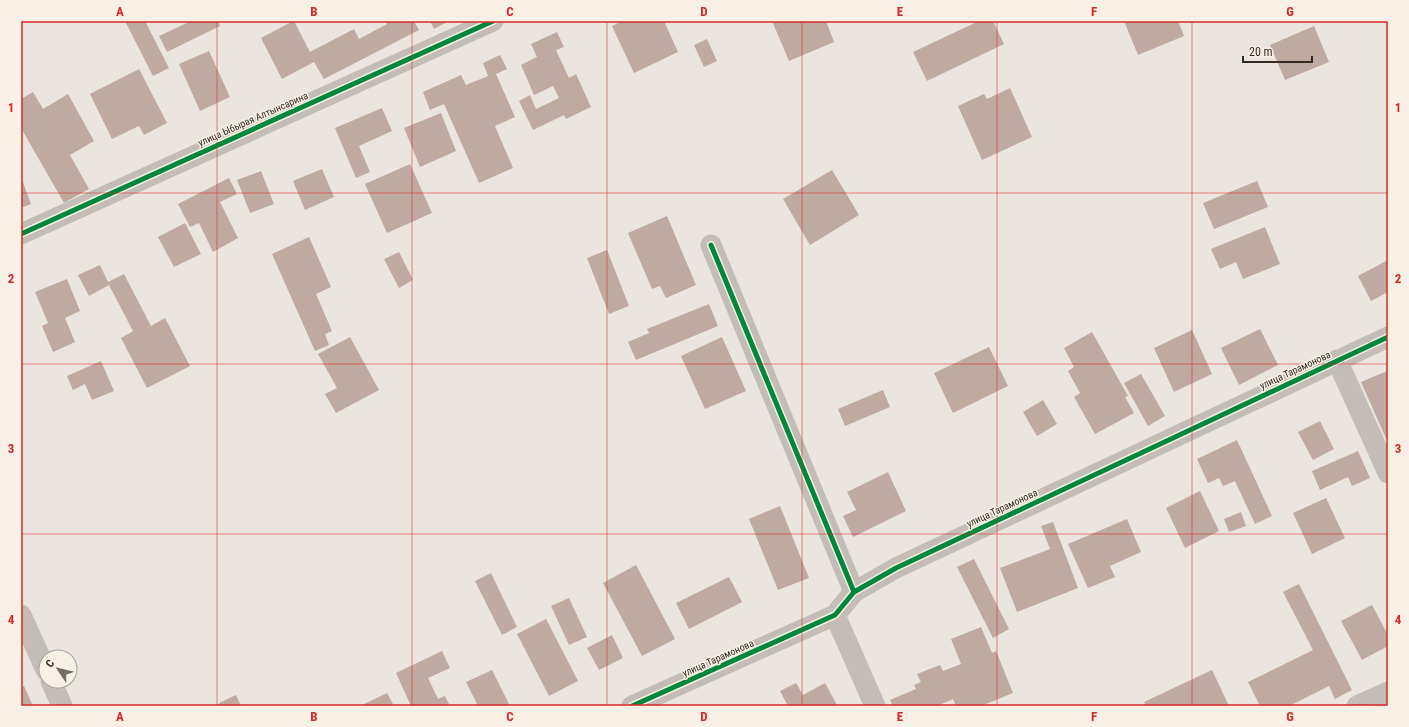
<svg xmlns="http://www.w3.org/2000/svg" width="1409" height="727" font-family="'Roboto Condensed',sans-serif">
<rect width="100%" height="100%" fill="#ebe5df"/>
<!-- building -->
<path fill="#beaaa0" d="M125 21H145L169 68 153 76Z
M191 21H218L220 26 167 52 159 36Z
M293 21H294L310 52 354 29 359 39 387 24 385 21H414L419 30 324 79 314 62 282 79 261 38Z
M430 21H449L434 29Z
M622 21H664L678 52 634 73 612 26Z
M772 21H826L834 42 789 61Z
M979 21H993L1004 44 927 81 913 52Z
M1124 21H1178L1184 36 1138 55Z
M1314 26 1329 62 1285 80 1270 45Z
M557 32 564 47 556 50 569 78 576 74 591 107 566 119 564 115 533 130 519 101 530 95 536 109 559 98 553 86 534 95 521 65 537 57 531 44Z
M707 39 717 61 704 67 694 45Z
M209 51 230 97 200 111 179 64Z
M500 55 507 69 496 74 515 117 495 126 513 168 479 183 444 104 430 110 423 92 461 75 466 85 488 76 483 63Z
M139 69 167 123 144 135 139 126 112 139 90 94Z
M1010 88 1032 137 982 160 958 106 984 94 987 99Z
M33 92 43 109 68 94 94 141 70 155 89 189 64 203 21 128V99Z
M382 108 392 131 359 146 370 172 356 178 335 128Z
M441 113 456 151 420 167 404 128Z
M410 164 432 213 387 233 365 184Z
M322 169 334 197 305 210 293 181Z
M832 170 859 215 810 245 783 199Z
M261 171 274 204 250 213 237 180Z
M21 177 31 204 21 208Z
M229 178 237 194 220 202 238 238 213 252 199 223 190 227 178 204Z
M1257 181 1268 207 1214 229 1203 203Z
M667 216 696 285 666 298 660 286 652 289 628 233Z
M185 223 201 254 174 267 158 237Z
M1265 227 1280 264 1243 279 1236 262 1220 269 1211 249Z
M309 237 331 287 316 294 332 331 325 334 329 345 315 351 272 254Z
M607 250 629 306 609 314 587 258Z
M399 252 413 280 399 288 384 259Z
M1388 260V292L1371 301 1358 276Z
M100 265 108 282 124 274 151 326 165 318 190 366 147 388 121 338 133 331 109 285 89 296 78 275Z
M67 279 80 311 65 318 75 342 53 352 42 326 48 323 35 292Z
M709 304 718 326 636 360 628 342 649 333 647 329Z
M1260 329 1278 365 1239 385 1221 348Z
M1192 330 1212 374 1174 392 1154 348Z
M1092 332 1128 396 1125 397 1134 413 1095 434 1074 397 1080 393 1068 371 1074 367 1064 348Z
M350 337 379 390 336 413 325 394 337 388 318 354Z
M722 337 746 391 705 409 681 356Z
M989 347 1008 386 953 413 934 373Z
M101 361 114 391 92 400 85 384 73 390 67 376Z
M1387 371 1388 374V443L1361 382Z
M1141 374 1165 416 1148 426 1124 383Z
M883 390 890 407 845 426 838 409Z
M1043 400 1057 424 1037 436 1023 412Z
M1320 421 1334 449 1313 460 1298 432Z
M1237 440 1272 516 1255 524 1235 481 1223 486 1219 478 1208 483 1197 459Z
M1358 451 1370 478 1352 486 1348 477 1320 490 1312 471Z
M888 472 906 511 853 537 843 516 856 510 847 492Z
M1200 491 1219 531 1185 548 1166 508Z
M1326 498 1345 538 1312 554 1293 513Z
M780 506 809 578 778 590 749 519Z
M1241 512 1246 526 1229 532 1224 519Z
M1127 519 1141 552 1110 566 1115 577 1088 588 1068 544Z
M1053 522 1078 588 1017 612 1000 568 1050 549 1041 526Z
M974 559 1009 629 993 638 957 567Z
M636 565 675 639 642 656 603 583Z
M491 573 517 627 502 635 475 581Z
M729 577 742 602 689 629 676 603Z
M1299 584 1352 690 1335 699 1329 686 1289 706H1260L1248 682 1313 650 1283 592Z
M569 598 587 637 569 645 551 606Z
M1372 605 1388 635V646L1362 660 1341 621Z
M546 619 578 681 549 696 517 634Z
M981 627 992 653 996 651 1013 693 981 706H956L953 699 937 706H893L890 700 916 689 914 685 921 682 917 674 940 665 943 671 961 664 951 639Z
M612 635 623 658 599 670 587 648Z
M442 651 450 668 428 678 438 699 445 696 450 706H411L396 673Z
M492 670 510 706H478L466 682Z
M1212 670 1229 706H1146L1144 702Z
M796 683 803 695 825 683 837 705 788 706 780 691Z
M24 686 33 706H21V687Z
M387 693 394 706H360Z
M236 695 241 706H220L219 703Z"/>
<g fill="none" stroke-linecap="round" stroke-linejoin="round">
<!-- street -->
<path stroke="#c4bdb7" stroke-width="21" d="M21 234 493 21
M711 245 854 592
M1337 360 1388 473
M21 615 46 670
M835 615 875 706
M51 681 62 706
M632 706 835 615 854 592 896 568 1388 337
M1357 706 1388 692"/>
<defs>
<path id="cycleway" d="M21 234 493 21
M711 245 854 592
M632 706 835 615 854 592 896 568 1388 337"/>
</defs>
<!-- cycleway casing -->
<use href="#cycleway" stroke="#f9f0e5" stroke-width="8"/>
<!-- cycleway -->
<use href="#cycleway" stroke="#00873e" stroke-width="5"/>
</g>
<!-- grid -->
<path fill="none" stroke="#d62828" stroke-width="1" stroke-opacity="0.55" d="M217 21V706M412 21V706M607 21V706M802 21V706M997 21V706M1192 21V706M21 193H1388M21 364H1388M21 534H1388"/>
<g text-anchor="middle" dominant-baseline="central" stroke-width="3" stroke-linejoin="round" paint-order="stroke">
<!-- street labels -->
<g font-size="10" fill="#342b26" stroke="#f9f0e5">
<text transform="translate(253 119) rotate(-24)">улица Ыбырая Алтынсарина</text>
<text transform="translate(1295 370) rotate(-25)">улица Тарамонова</text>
<text transform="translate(1002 508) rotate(-25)">улица Тарамонова</text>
<text transform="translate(718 658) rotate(-24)">улица Тарамонова</text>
</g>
</g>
<!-- border -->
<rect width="1409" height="727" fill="none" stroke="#f9f0e5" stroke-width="44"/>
<!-- north arrow -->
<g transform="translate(58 669) rotate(305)"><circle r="19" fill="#f9f0e5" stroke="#aaa199"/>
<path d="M0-3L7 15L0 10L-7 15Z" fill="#746c67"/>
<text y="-6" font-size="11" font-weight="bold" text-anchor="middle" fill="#342b26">С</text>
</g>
<!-- scale -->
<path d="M1243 56v6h69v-6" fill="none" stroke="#342b26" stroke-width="2"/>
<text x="1249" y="56" font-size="12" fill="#342b26" stroke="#f9f0e5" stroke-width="3" paint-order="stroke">20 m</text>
<rect x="22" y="22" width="1365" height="683" fill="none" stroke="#d62828" stroke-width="1.5"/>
<g font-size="13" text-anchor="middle" font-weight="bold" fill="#d62828">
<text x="120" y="16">A</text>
<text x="314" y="16">B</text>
<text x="510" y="16">C</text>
<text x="704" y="16">D</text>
<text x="900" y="16">E</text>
<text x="1094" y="16">F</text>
<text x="1290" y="16">G</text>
<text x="11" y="112">1</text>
<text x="1398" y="112">1</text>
<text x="11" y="283">2</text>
<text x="1398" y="283">2</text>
<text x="11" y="453">3</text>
<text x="1398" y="453">3</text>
<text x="11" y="624">4</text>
<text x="1398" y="624">4</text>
<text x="120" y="721">A</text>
<text x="314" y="721">B</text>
<text x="510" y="721">C</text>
<text x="704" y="721">D</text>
<text x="900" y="721">E</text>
<text x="1094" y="721">F</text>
<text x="1290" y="721">G</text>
</g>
</svg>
